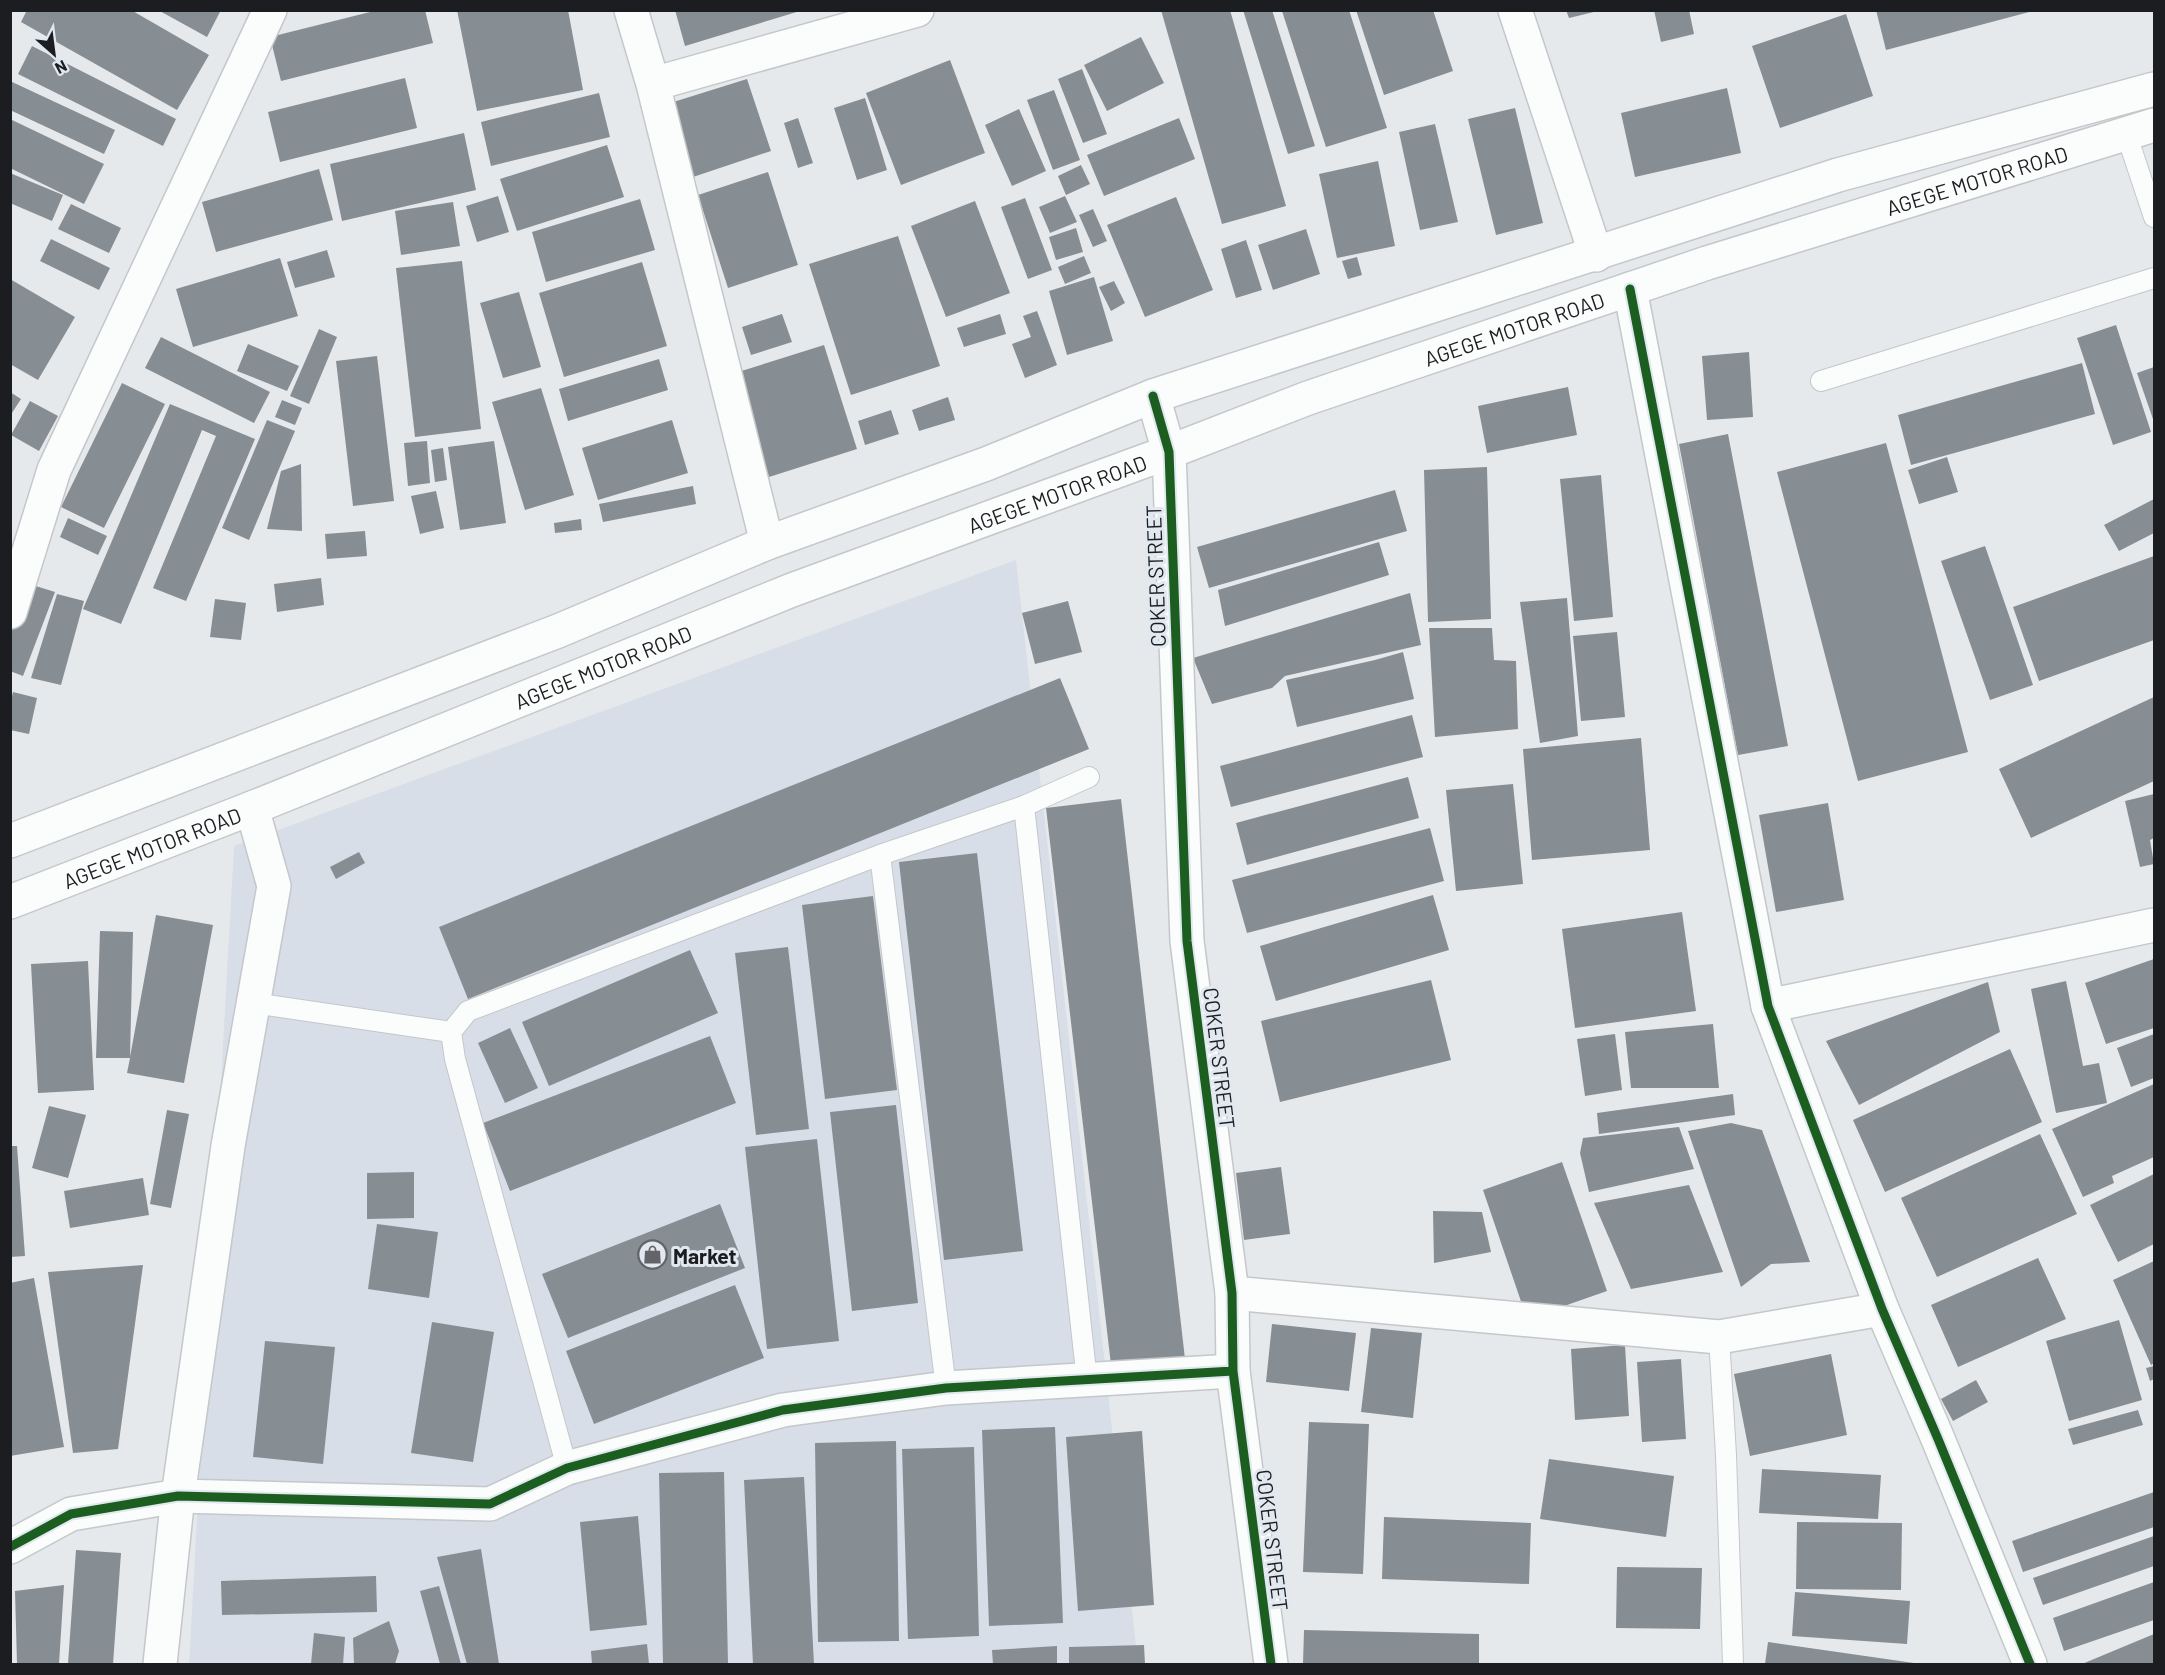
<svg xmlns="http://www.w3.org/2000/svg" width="2165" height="1675" font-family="Barlow,sans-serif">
<rect width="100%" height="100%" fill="#e6e9ec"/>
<!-- built -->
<path fill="#d7dee7" d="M1016 560 1138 1664H189L234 846Z"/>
<!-- building -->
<path fill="#868d93" d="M27 10H131L209 55 177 110 21 22Z
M158 10H221L207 37Z
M378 10H425L433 43 281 81 270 37Z
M457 10H568L583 90 477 111Z
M675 10H800V11L685 46Z
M1161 10H1230L1286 206 1222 224Z
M1243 10H1272L1315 146 1288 154Z
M1284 10H1349L1387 128 1326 147 1282 11Z
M1356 10H1433L1453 71 1384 95Z
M1566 10H1598V11L1569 18Z
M1654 10H1689L1694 34 1661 42Z
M1876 10H2032L2033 11 1886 50Z
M1846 14 1873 96 1780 128 1752 46Z
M1141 37 1164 83 1107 111 1084 65Z
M32 46 176 119 163 146 18 74Z
M950 60 985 153 901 185 866 93Z
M1082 69 1107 134 1083 143 1058 79Z
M405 78 417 128 280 162 268 112Z
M747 79 771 151 690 178 667 104Z
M10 81 115 130 104 154 10 110Z
M1727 88 1741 153 1635 177 1621 113Z
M1054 90 1080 160 1053 170 1027 100Z
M599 93 610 137 491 166 481 122Z
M865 98 887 170 857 180 834 108Z
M1515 108 1543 223 1496 235 1468 119Z
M1019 109 1046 171 1012 186 985 125Z
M798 118 813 163 798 168 784 123Z
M1179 118 1195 159 1104 196 1087 155Z
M10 119 104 164 84 204 10 168Z
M1435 124 1458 222 1420 230 1399 132Z
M464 133 476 190 342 221 330 164Z
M607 145 624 197 517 231 500 179Z
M1378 161 1395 246 1337 258 1319 174Z
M1081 165 1090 184 1066 195 1058 176Z
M319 169 333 220 216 252 202 202Z
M768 172 798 265 728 288 698 195Z
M10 173 63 195 52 221 10 203Z
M498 196 509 232 477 242 466 206Z
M1065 196 1077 222 1050 233 1039 207Z
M1176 197 1213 290 1145 317 1107 225Z
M1025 198 1052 270 1028 279 1001 207Z
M640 199 655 250 546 282 532 232Z
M975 201 1010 293 946 317 911 226Z
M453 202 460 246 401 255 395 211Z
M71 204 121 228 109 253 58 229Z
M1093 209 1107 241 1093 247 1079 215Z
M1076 228 1083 252 1056 260 1049 237Z
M1306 229 1320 274 1273 290 1258 245Z
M898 236 940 366 851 395 809 264Z
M51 239 110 268 99 290 40 261Z
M1246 240 1262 290 1236 298 1221 249Z
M327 250 335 277 295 288 287 262Z
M1084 256 1091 273 1065 284 1058 267Z
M1357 257 1362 275 1348 279 1342 261Z
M280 258 298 316 193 347 176 289Z
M462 261 481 429 415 437 396 268Z
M642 262 667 346 564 377 539 293Z
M1094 277 1113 341 1067 355 1049 291Z
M10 279 75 317 38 380 10 364Z
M1114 281 1125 303 1111 311 1099 287Z
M519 292 541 367 503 378 480 303Z
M1037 311 1057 365 1025 378 1012 344 1031 337 1023 316Z
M782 314 792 342 751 355 742 327Z
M1000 314 1006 334 964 347 957 328Z
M2116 325 2151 432 2113 445 2077 338Z
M319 329 337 337 309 404 290 396Z
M161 337 270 392 254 423 145 368Z
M248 344 299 366 287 391 237 371Z
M824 345 857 449 769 477 735 373Z
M1749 352 1753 417 1707 420 1702 356Z
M377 356 394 501 353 506 336 361Z
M659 359 668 390 568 421 559 389Z
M2082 363 2095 414 1911 465 1898 415Z
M2154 367V422L2137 373Z
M122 383 165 404 104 528 61 507Z
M1568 387 1577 435 1487 453 1478 406Z
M541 388 574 495 525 510 492 402Z
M10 392 21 399 10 416Z
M948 397 955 420 919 431 912 410Z
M282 400 302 408 295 425 275 417Z
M30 401 58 416 39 451 11 435Z
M170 404 255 439 186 601 153 588 216 436 202 430 121 624 83 609Z
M891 410 899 434 865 445 858 421Z
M267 420 295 431 249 540 222 528Z
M672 420 688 473 598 500 582 448Z
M1728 434 1788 746 1738 755 1679 444Z
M427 441 430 483 408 486 404 443Z
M494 441 506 523 460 530 448 447Z
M1886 443 1968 752 1858 781 1777 472Z
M443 448 447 480 435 482 431 450Z
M1947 457 1958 492 1919 504 1908 470Z
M301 464 302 531 267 529 281 471Z
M1487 467 1491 619 1428 622 1424 470Z
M1601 475 1613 617 1574 621 1560 479Z
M693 486 696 504 603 522 599 504Z
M1395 490 1407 531 1209 588 1197 547Z
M436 491 444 528 420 534 411 496Z
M2154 499V533L2119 551 2104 525Z
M68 518 107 536 98 555 60 537Z
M581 519 582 530 555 533 554 523Z
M365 531 367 556 327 559 325 534Z
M1379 542 1389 575 1225 626 1218 590Z
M1985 546 2033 685 1990 700 1941 561Z
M2154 556V640L2039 681 2013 607Z
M321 578 324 605 277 612 274 584Z
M26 583 55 592 23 676 10 671V626Z
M1410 593 1421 645 1285 676 1272 688 1212 704 1193 658Z
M57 594 84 601 61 685 31 678Z
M1567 598 1578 736 1540 743 1520 602Z
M215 599 246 603 241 640 210 637Z
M1068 601 1082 652 1035 664 1022 613Z
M1429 628H1492L1494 660 1516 661 1518 729 1435 737Z
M1617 632 1625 717 1581 721 1573 636Z
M1403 652 1414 699 1297 727 1286 680 1375 660Z
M1060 678 1089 749 468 999 439 927Z
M13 692 37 698 29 734 10 730V704Z
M2154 697V781L2031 838 1999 769Z
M1412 715 1423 757 1231 807 1220 766Z
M1641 738 1650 850 1532 860 1523 749Z
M1408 777 1419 818 1247 865 1236 823Z
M1513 784 1523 884 1456 891 1446 790Z
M2154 794V838L2150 840 2154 864 2140 867 2125 801Z
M1121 799 1185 1359 1111 1365 1046 808Z
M1828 803 1844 900 1776 912 1759 815Z
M1430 828 1444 881 1247 933 1232 880Z
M359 852 365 863 336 879 330 867Z
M977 853 1023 1251 944 1260 899 862Z
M1433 895 1449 950 1276 1001 1260 946Z
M873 896 897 1090 825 1099 802 905Z
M1682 912 1696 1011 1575 1028 1562 929Z
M156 915 213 925 184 1083 127 1073 130 1058H96L100 931 133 932 130 1057Z
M788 947 809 1129 756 1135 735 953Z
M690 950 718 1013 549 1086 522 1022Z
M2154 959V1028L2106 1044 2085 983Z
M88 961 94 1090 38 1093 31 964Z
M1431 980 1451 1060 1280 1102 1261 1021Z
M2066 981 2083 1066 2099 1063 2107 1103 2056 1113 2031 989Z
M1988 982 2000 1032 1859 1105 1826 1041Z
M1713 1024 1719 1088H1631L1625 1032Z
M510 1028 538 1088 505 1103 478 1043Z
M1615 1034 1622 1090 1585 1096 1577 1039Z
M2154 1034V1078L2131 1087 2117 1048Z
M710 1036 736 1103 510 1191 483 1123Z
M2010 1049 2042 1122 1885 1192 1853 1120Z
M2154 1084V1157L2112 1176 2114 1183 2083 1197 2052 1129Z
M1733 1094 1735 1115 1599 1134 1597 1113Z
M896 1105 918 1303 852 1311 830 1112Z
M49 1106 86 1115 68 1178 32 1168Z
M167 1110 189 1114 171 1208 150 1204Z
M1731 1123 1762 1130 1810 1262 1771 1264 1741 1287 1688 1131Z
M1679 1127 1694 1169 1589 1192 1580 1153 1583 1138Z
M2040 1134 2077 1214 1937 1277 1901 1198Z
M817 1139 839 1341 767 1349 745 1147Z
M10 1146H17L25 1256 10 1257Z
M1562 1162 1607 1291 1527 1319 1483 1190Z
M1281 1167 1290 1234 1244 1240 1236 1173Z
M414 1172V1218L367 1219V1173Z
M2154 1174V1244L2118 1262 2090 1205Z
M143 1178 149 1215 70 1228 64 1191Z
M1689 1185 1723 1272 1631 1289 1594 1203Z
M720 1204 745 1268 568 1338 542 1274Z
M1433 1211 1482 1212 1491 1252 1434 1263Z
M377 1224 438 1232 429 1298 368 1289Z
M2038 1258 2066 1319 1958 1367 1931 1305Z
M2154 1261V1363L2151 1365 2113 1280Z
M143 1265 118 1449 73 1453 48 1272Z
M34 1278 64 1447 10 1456V1283Z
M735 1285 764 1358 594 1424 566 1351Z
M2119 1320 2142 1400 2069 1421 2046 1341Z
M432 1322 494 1332 473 1462 411 1453Z
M1272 1324 1356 1333 1349 1391 1266 1382Z
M1371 1328 1422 1333 1413 1418 1361 1412Z
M265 1341 335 1347 323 1464 253 1457Z
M1625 1345 1629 1416 1575 1420 1571 1349Z
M1831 1354 1847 1435 1750 1456 1734 1374Z
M1681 1359 1686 1439 1642 1442 1637 1362Z
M2154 1366V1379L2150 1381 2146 1368Z
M1976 1380 1988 1402 1953 1421 1941 1399Z
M2138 1410 2143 1425 2073 1445 2068 1429Z
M1309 1422 1369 1424 1363 1574 1303 1572Z
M1055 1427 1063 1623 989 1626 982 1430Z
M1142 1431 1154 1605 1078 1611 1066 1437Z
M896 1441 899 1641 818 1642 815 1443Z
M974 1447 979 1636 908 1639 902 1449Z
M1549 1459 1674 1476 1666 1537 1540 1519Z
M1762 1469 1881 1475 1878 1519 1759 1513Z
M724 1472 728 1664H663L659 1473Z
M804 1477 814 1664H753L744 1480Z
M2154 1492V1527L2023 1572 2012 1541Z
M638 1516 647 1625 590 1631 580 1522Z
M1384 1517 1531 1523 1529 1584 1382 1579Z
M1797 1522 1902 1523 1901 1590 1796 1589Z
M2154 1536V1566L2043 1605 2033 1578Z
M481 1549 499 1664H467L437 1557Z
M76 1550 121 1553 113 1664H68Z
M1617 1567 1702 1568 1700 1629 1616 1628Z
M376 1576 377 1612 222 1615 221 1581Z
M2154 1582V1620L2064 1651 2053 1618Z
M64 1585 59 1664H17L15 1591Z
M439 1586 461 1664H440L420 1591Z
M1795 1592 1910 1601 1907 1644 1792 1636Z
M389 1621 399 1651 395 1664H354L353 1638Z
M1304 1630 1479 1634V1664H1303Z
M314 1633 345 1637 343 1664H311Z
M2154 1634V1664H2082Z
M1768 1642 1914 1663V1664H1765Z
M647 1644 649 1664H592L591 1651Z
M1144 1645 1145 1664H1069V1647Z
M1057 1646V1664H993L992 1650Z"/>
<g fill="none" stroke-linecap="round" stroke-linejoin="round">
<defs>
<path id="service" d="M2126 133 2154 217
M1821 381 2154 278
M1024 806 1087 1381
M880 855 946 1388
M253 1003 451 1032
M1719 1337 1726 1455 1733 1664
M567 1468 455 1059 451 1032 468 1011 880 855 1024 806 1089 777"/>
<path id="minor" d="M631 10 653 84 767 543
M1515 10 1596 255
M653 84 917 10
M1153 396 1169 452
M10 612 54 470 270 10
M1768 1006 2154 925
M1232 1293 1719 1337 1882 1309
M10 1547 71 1514 178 1496 490 1504 567 1468 783 1410 946 1388 1233 1371
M160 1664 178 1496 228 1146 274 886 252 808"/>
<path id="tertiary" d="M1630 289 1768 1006 1882 1309 1938 1439 2030 1664
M1169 452 1187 941 1232 1293 1233 1371 1271 1664"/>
<g id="trunk">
<path d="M10 841 558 631 767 543 986 464 1153 396 1838 175 2154 89"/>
<path id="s1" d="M10 902 252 808 792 590 1169 452 1308 398 1707 263 2154 125"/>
</g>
</defs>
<!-- service casing -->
<use href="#service" stroke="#c5c7ca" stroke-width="22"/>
<!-- minor casing -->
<use href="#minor" stroke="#c5c7ca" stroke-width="36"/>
<!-- tertiary casing -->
<use href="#tertiary" stroke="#c5c7ca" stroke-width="36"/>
<!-- trunk casing -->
<use href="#trunk" stroke="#c5c7ca" stroke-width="36"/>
<!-- service -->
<use href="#service" stroke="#fbfcfc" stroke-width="20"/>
<!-- minor -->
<use href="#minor" stroke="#fbfcfc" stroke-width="33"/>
<!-- tertiary -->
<use href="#tertiary" stroke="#fbfcfc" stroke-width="33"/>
<!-- trunk -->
<use href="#trunk" stroke="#fbfcfc" stroke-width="33"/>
<defs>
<path id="cycleway" d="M1630 289 1768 1006 1882 1309 1938 1439 2030 1664
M1153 396 1169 452 1187 941 1232 1293 1233 1371 1271 1664
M10 1547 71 1514 178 1496 490 1504 567 1468 783 1410 946 1388 1233 1371"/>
</defs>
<!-- cycleway casing -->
<use href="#cycleway" stroke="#e2e8f0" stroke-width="13"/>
<!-- cycleway -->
<use href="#cycleway" stroke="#1b5e20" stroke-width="9"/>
</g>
<!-- icons -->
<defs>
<symbol id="shop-ring" viewBox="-11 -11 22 22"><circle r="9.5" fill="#e2e8f0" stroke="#626467" stroke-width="1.5"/><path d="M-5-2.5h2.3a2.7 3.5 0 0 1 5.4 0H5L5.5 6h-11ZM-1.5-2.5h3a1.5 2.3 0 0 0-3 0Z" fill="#626467"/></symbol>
</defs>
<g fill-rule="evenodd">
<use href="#shop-ring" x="636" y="1238" width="33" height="33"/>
</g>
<g text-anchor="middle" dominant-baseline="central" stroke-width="6" stroke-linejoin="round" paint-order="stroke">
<!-- street labels -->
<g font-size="21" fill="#1b1d20" stroke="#e2e8f0">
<text stroke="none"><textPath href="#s1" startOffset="2096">AGEGE MOTOR ROAD</textPath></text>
<text stroke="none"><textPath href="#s1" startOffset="1610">AGEGE MOTOR ROAD</textPath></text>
<text stroke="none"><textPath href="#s1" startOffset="1124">AGEGE MOTOR ROAD</textPath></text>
<text transform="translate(1155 576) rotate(-92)">COKER STREET</text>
<text stroke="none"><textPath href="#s1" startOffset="638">AGEGE MOTOR ROAD</textPath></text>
<text stroke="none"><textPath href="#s1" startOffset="152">AGEGE MOTOR ROAD</textPath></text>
<text transform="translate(1220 1058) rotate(83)">COKER STREET</text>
<text transform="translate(1273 1540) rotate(83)">COKER STREET</text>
</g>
<!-- poi labels -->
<g font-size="21" font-weight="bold" fill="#1b1d20" stroke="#e2e8f0" text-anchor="start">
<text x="673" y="1255">Market</text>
</g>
</g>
<!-- border -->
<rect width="2165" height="1675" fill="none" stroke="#1b1d20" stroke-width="24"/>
<!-- north arrow -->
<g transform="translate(54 54) rotate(152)" stroke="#e2e8f0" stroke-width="4.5" paint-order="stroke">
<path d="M0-4.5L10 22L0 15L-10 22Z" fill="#1b1d20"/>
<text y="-9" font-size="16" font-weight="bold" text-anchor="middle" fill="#1b1d20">N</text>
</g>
</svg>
